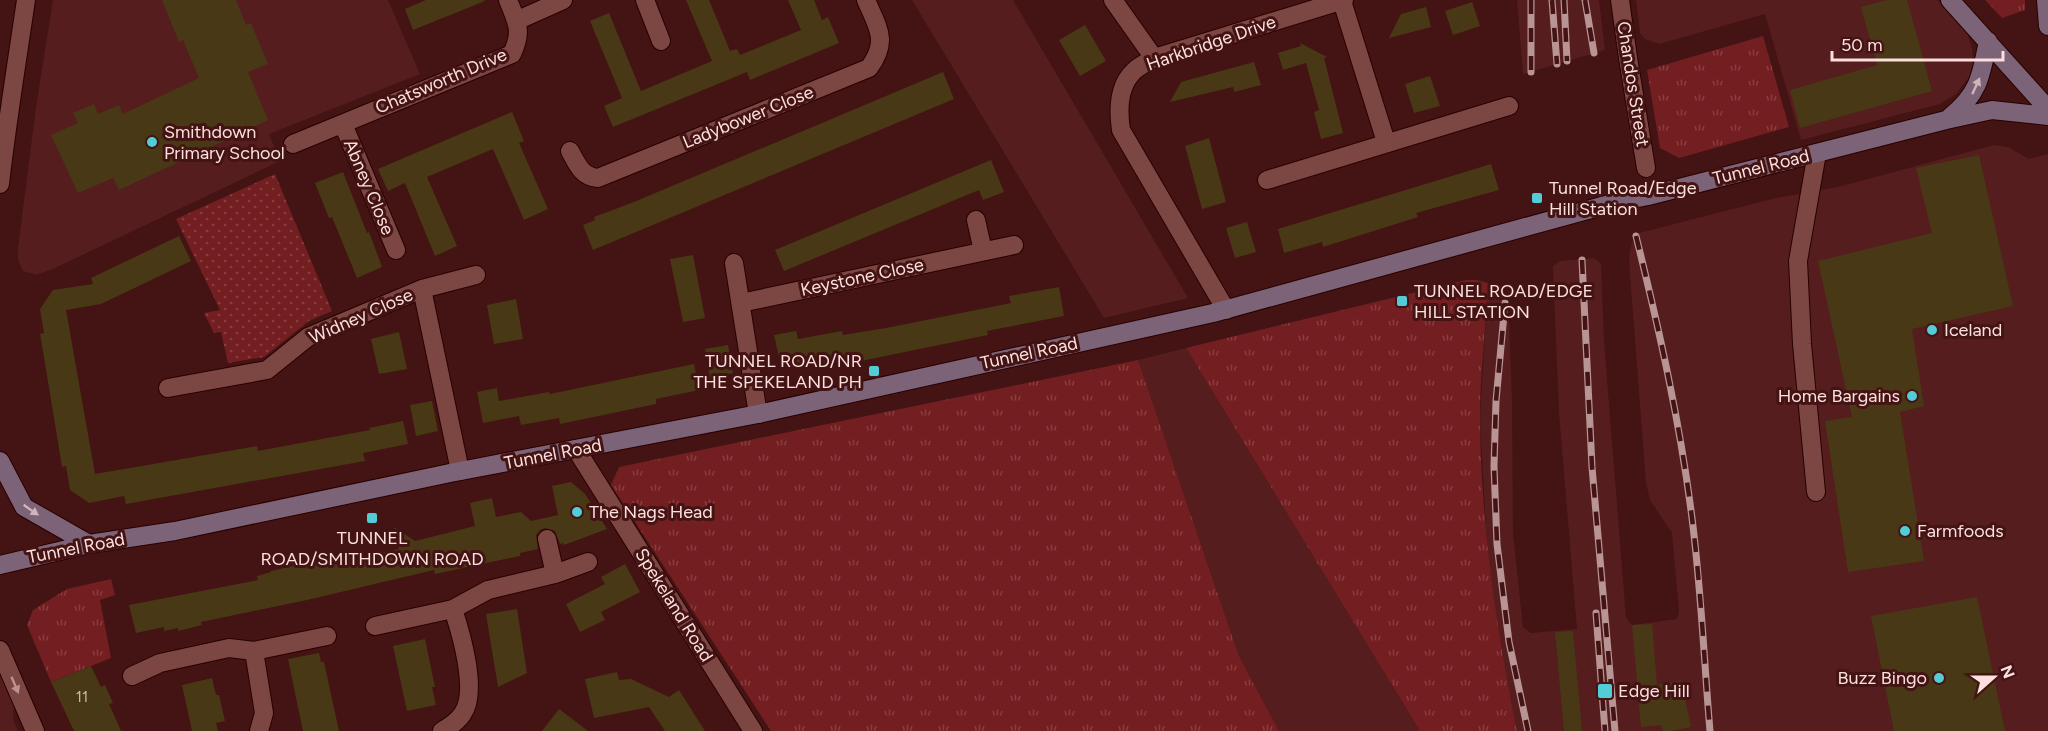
<svg xmlns="http://www.w3.org/2000/svg" width="2048" height="731" font-family="Figtree,sans-serif">
<defs>
<pattern id="grass-tufts" width="24" height="20" patternUnits="userSpaceOnUse" patternTransform="scale(1.5)"><rect width="24" height="20" fill="#731e20"/><path d="M3 7l-1-3M5 7V3M7 7l1-3M15 17l-1-3M17 17v-4M19 17l1-3" fill="none" stroke="#883e40"/></pattern>
<pattern id="park-dots" width="8" height="8" patternUnits="userSpaceOnUse" patternTransform="scale(1.5)"><rect width="8" height="8" fill="#731e20"/><path d="M2 2h.1M6 6h.1" fill="none" stroke="#883e40" stroke-width="1.8" stroke-linecap="round"/></pattern>
</defs>
<rect width="100%" height="100%" fill="#441313"/>
<!-- built -->
<path fill="#551d1e" d="M53 0H388L420 74 269 134 280 161 55 268 37 275 23 271 18 260V248L36 107Z
M912 0H1013L1188 298 1104 318Z
M1517 0H1599L1605 50 1523 74Z
M1636 0H1937L1965 26 1972 48 1973 62 1969 77 1956 94 1940 104 1801 140 1765 14 1659 44 1645 39 1640 33Z
M1994 145 2008 147 2029 159 2048 154V731H1517L1500 647 1487 546 1480 418 1488 283 1500 293 1509 319 1512 401 1513 533 1523 627 1531 633 1577 629 1559 413 1553 266 1560 261 1594 258 1601 264 1604 341 1626 618 1632 625 1677 619 1679 612 1672 533 1650 500 1646 483 1629 261 1631 245 1636 236 1639 233 1776 198 1838 187Z
M1186 348 1420 731H1279L1239 656 1138 360Z
M0 659 15 693 13 720 18 731H0Z"/>
<!-- grass -->
<path fill="url(#grass-tufts)" d="M1985 0H2025V10L2002 18Z
M1763 36 1789 127 1679 158 1660 148 1647 70Z
M1466 280H1476L1488 283C1486 328 1480 374 1480 419 1481 524 1496 628 1517 731H1420L1186 348Z
M1138 360 1239 656 1279 731H771L611 485 619 467Z
M111 579 115 595 100 600 111 658 51 682 27 625 33 610 67 589Z"/>
<!-- park -->
<path fill="url(#park-dots)" d="M275 174 332 311 309 321 264 357 228 363 221 332 214 333 204 313 220 310 176 219Z"/>
<!-- building -->
<path fill="#493815" d="M162 0H236L246 25 251 23 268 64 248 72 268 120 119 190 113 178 78 193 51 135 78 123 73 113 94 104 98 114 119 105 123 114 199 78 183 40 179 42Z
M426 0H484L485 1 413 30 405 9Z
M686 0H709L730 51 737 49 740 55 801 30 788 0H814L822 20 828 17 839 43 750 80 747 72 613 127 604 106 622 98 590 21 609 13 641 91 712 61Z
M1887 0H1907L1932 91 1800 128 1790 90 1877 65 1861 7Z
M1472 2 1480 26 1453 35 1445 11Z
M1426 7 1431 27 1389 38 1401 14Z
M1085 25 1106 61 1080 76 1059 40Z
M1300 43 1327 57 1324 58 1343 133 1321 139 1314 112 1319 110 1306 63 1283 70 1278 53 1301 46Z
M1254 62 1261 85 1234 92 1233 87 1170 102 1181 82Z
M943 72 954 99 593 250 583 225 595 220 594 217 634 202Z
M1430 76 1440 106 1414 113 1405 84Z
M512 112 524 141 519 143 548 209 524 220 493 149 427 177 457 246 435 256 405 183 388 191 378 169Z
M1209 138 1226 202 1202 209 1185 146Z
M1979 155 2013 306 1912 329 1924 406 1900 412 1924 561 1848 572 1825 421 1852 417 1818 261 1932 233 1916 168Z
M991 160 1004 192 983 200 979 190 784 271 775 250Z
M1491 164 1499 190 1416 213 1418 217 1323 247 1322 242 1284 253 1278 229Z
M343 172 367 233 369 232 382 267 357 278 332 217 329 218 315 183Z
M1247 222 1256 252 1235 258 1226 228Z
M179 236 191 261 101 304 66 310 95 474 257 446 258 451 370 430 369 428 403 421 408 444 363 453 365 461 126 504 124 496 89 503 70 490 66 466 62 467 43 351 40 334 44 333 40 309 53 290 93 284 91 278Z
M693 255 705 318 683 322 670 259Z
M1059 287 1064 316 987 331 988 335 856 362 855 358 814 366 813 360 781 366 774 335 796 331 798 339 842 331 843 335 886 328 1011 303 1009 296Z
M516 299 523 339 494 344 487 305Z
M399 332 407 369 379 374 371 339Z
M728 345 733 373 710 378 705 349Z
M694 364 699 390 656 399V404L560 424 559 418 521 425 519 416 483 423 477 392 497 388 499 401 549 392 550 394Z
M432 401 438 431 416 436 410 405Z
M571 482 585 494 607 529 564 545 563 543 560 544 555 531 545 528 540 530 536 535 538 549 520 553V556L435 574 434 570 307 600 201 622 202 625 178 631V628L164 631V627L136 633 129 605 258 580 257 576 271 572V571L350 553 351 559 399 549 394 527 415 541 475 526 470 503 492 498 496 517 521 512 531 521 558 515 552 486Z
M625 564 640 592 601 612 605 620 580 632 566 604 605 584 601 577Z
M1977 597 2005 731H1894L1871 616Z
M517 609 527 673 498 687 486 614Z
M1652 624 1657 685 1681 680 1691 727 1671 731H1663L1661 725 1641 727 1632 625Z
M1573 631 1582 731H1564L1555 632Z
M425 639 435 687H432L436 705 407 711 393 646Z
M319 653 321 662H324L339 731H303L288 659Z
M91 666 101 687 105 685 113 703 109 704 121 731H74L51 682Z
M617 672 619 680 631 679 669 697 679 690 705 731H665L649 707 594 718 585 679Z
M212 678 216 695H219L225 721 216 723 218 731H192L182 685Z
M559 709 588 731H542Z"/>
<g fill="none" stroke-linecap="round" stroke-linejoin="round">
<defs>
<path id="street" d="M645 0 661 41
M1113 0 1154 58
M1620 0 1628 58 1646 168
M1342 1 1386 142
M516 21 563 0
M343 124 396 250
M293 144 512 54C523 30 517 23 508 0
M570 151C577 164 582 177 598 178L869 68C889 41 878 28 866 0
M1267 180 1509 106
M0 184C7 122 17 61 26 0
M976 220 983 251
M734 263 758 414
M741 303 1014 245
M1226 310 1121 130C1118 110 1118 86 1134 71 1139 66 1148 62 1154 58L1344 0
M168 388 267 370 308 337 422 289
M576 449 753 731
M460 471 422 289 476 275
M1816 492 1802 344 1798 261 1817 153
M547 539 555 574
M375 626 453 609 488 590 555 574 588 562
M0 650 35 731
M254 651 264 713 259 731
M132 676 160 663 229 648 254 651 327 636
M442 731C449 727 459 720 463 713 478 691 461 633 453 609"/>
<path id="secondary" d="M1950 0 2048 109
M2046 0 2048 26
M1950 117C1979 94 1981 76 1988 41
M0 461 24 507 89 544
M0 565 89 544 175 531 450 473 758 414 1213 313 1613 203 1648 196 1946 120 1992 110 2048 116"/>
</defs>
<!-- street casing -->
<use href="#street" stroke="#280001" stroke-width="20"/>
<!-- secondary casing -->
<use href="#secondary" stroke="#280001" stroke-width="20"/>
<!-- street -->
<use href="#street" stroke="#7c4643" stroke-width="18"/>
<!-- secondary -->
<use href="#secondary" stroke="#7d6378" stroke-width="18"/>
<defs>
<path id="rail" d="M1531 0V72
M1552 0 1557 64
M1564 0 1567 61
M1585 0 1594 53
M1636 236C1659 329 1680 422 1692 518 1701 588 1704 660 1710 731
M1582 260 1592 467 1615 731
M1505 303 1496 401 1494 466 1497 544 1509 642 1528 731
M1596 613 1605 731"/>
</defs>
<!-- rail casing -->
<use href="#rail" stroke="#b89594" stroke-width="7"/>
<!-- rail -->
<use href="#rail" stroke="#441313" stroke-width="4.5" stroke-dasharray="14" stroke-linecap="butt"/>
</g>
<!-- one-way arrows -->
<defs><path id="oneway-solid" d="M-6-.8H1V-3.2L6.5 0L1 3.2V.8H-6Z" transform="scale(1.5)"/></defs>
<g fill="#cfb4ba">
<use href="#oneway-solid" transform="translate(1976 86) rotate(-65)"/>
<use href="#oneway-solid" transform="translate(31 510) rotate(35)"/>
</g>
<use fill="#bc9390" href="#oneway-solid" transform="translate(15 685) rotate(67)"/>
<!-- markers -->
<g fill="#52ccd6" stroke="#441313" stroke-width="2">
<circle cx="152" cy="142" r="6"/>
<rect x="1531" y="192" width="12" height="12" rx="3"/>
<rect x="1396" y="295" width="12" height="12" rx="3"/>
<circle cx="1932" cy="330" r="6"/>
<rect x="868" y="365" width="12" height="12" rx="3"/>
<circle cx="1912" cy="396" r="6"/>
<circle cx="577" cy="512" r="6"/>
<rect x="366" y="512" width="12" height="12" rx="3"/>
<circle cx="1905" cy="531" r="6"/>
<circle cx="1939" cy="678" r="6"/>
<rect x="1597" y="683" width="16" height="16" rx="3"/>
</g>
<g text-anchor="middle" dominant-baseline="central" stroke-width="6" stroke-linejoin="round" paint-order="stroke">
<!-- number labels -->
<g font-size="15" fill="#ceb6ac">
<text x="82" y="697">11</text>
</g>
<!-- street labels -->
<g font-size="18" fill="#fbe0de" stroke="#441313">
<text transform="translate(1211 43) rotate(-19)">Harkbridge Drive</text>
<text transform="translate(441 81) rotate(-23)">Chatsworth Drive</text>
<text transform="translate(1633 84) rotate(81)">Chandos Street</text>
<text transform="translate(748 117) rotate(-22)">Ladybower Close</text>
<text transform="translate(1761 167) rotate(-14)">Tunnel Road</text>
<text transform="translate(369 187) rotate(67)">Abney Close</text>
<text transform="translate(862 277) rotate(-12)">Keystone Close</text>
<text transform="translate(361 316) rotate(-24)">Widney Close</text>
<text transform="translate(1029 353) rotate(-12)">Tunnel Road</text>
<text transform="translate(553 454) rotate(-11)">Tunnel Road</text>
<text transform="translate(76 548) rotate(-11)">Tunnel Road</text>
<text transform="translate(674 605) rotate(58)">Spekeland Road</text>
</g>
<!-- poi labels -->
<g font-size="18" fill="#fbe0de" stroke="#441313" text-anchor="start">
<text x="164" y="132">Smithdown<tspan x="164" dy="21">Primary School</tspan></text>
<text x="1549" y="188">Tunnel Road/Edge<tspan x="1549" dy="21">Hill Station</tspan></text>
<text x="1414" y="291">TUNNEL ROAD/EDGE<tspan x="1414" dy="21">HILL STATION</tspan></text>
<text x="1944" y="330">Iceland</text>
<text x="862" y="361" text-anchor="end">TUNNEL ROAD/NR<tspan x="862" dy="21">THE SPEKELAND PH</tspan></text>
<text x="1900" y="396" text-anchor="end">Home Bargains</text>
<text x="589" y="512">The Nags Head</text>
<text x="1917" y="531">Farmfoods</text>
<text x="372" y="538" text-anchor="middle">TUNNEL<tspan x="372" dy="21">ROAD/SMITHDOWN ROAD</tspan></text>
<text x="1927" y="678" text-anchor="end">Buzz Bingo</text>
<text x="1618" y="691">Edge Hill</text>
</g>
</g>
<!-- north arrow -->
<g transform="translate(1994 677) rotate(69)" stroke="#441313" stroke-width="4.5" paint-order="stroke">
<path d="M0-4.5L10 22L0 15L-10 22Z" fill="#fbe0de"/>
<text y="-9" font-size="16" font-weight="bold" text-anchor="middle" fill="#fbe0de">N</text>
</g>
<!-- scale -->
<path d="M1832 51v9h171v-9" fill="none" stroke="#fbe0de" stroke-width="3"/>
<text x="1841" y="51" font-size="18" fill="#fbe0de" stroke="#441313" stroke-width="4.5" paint-order="stroke">50 m</text>
</svg>
